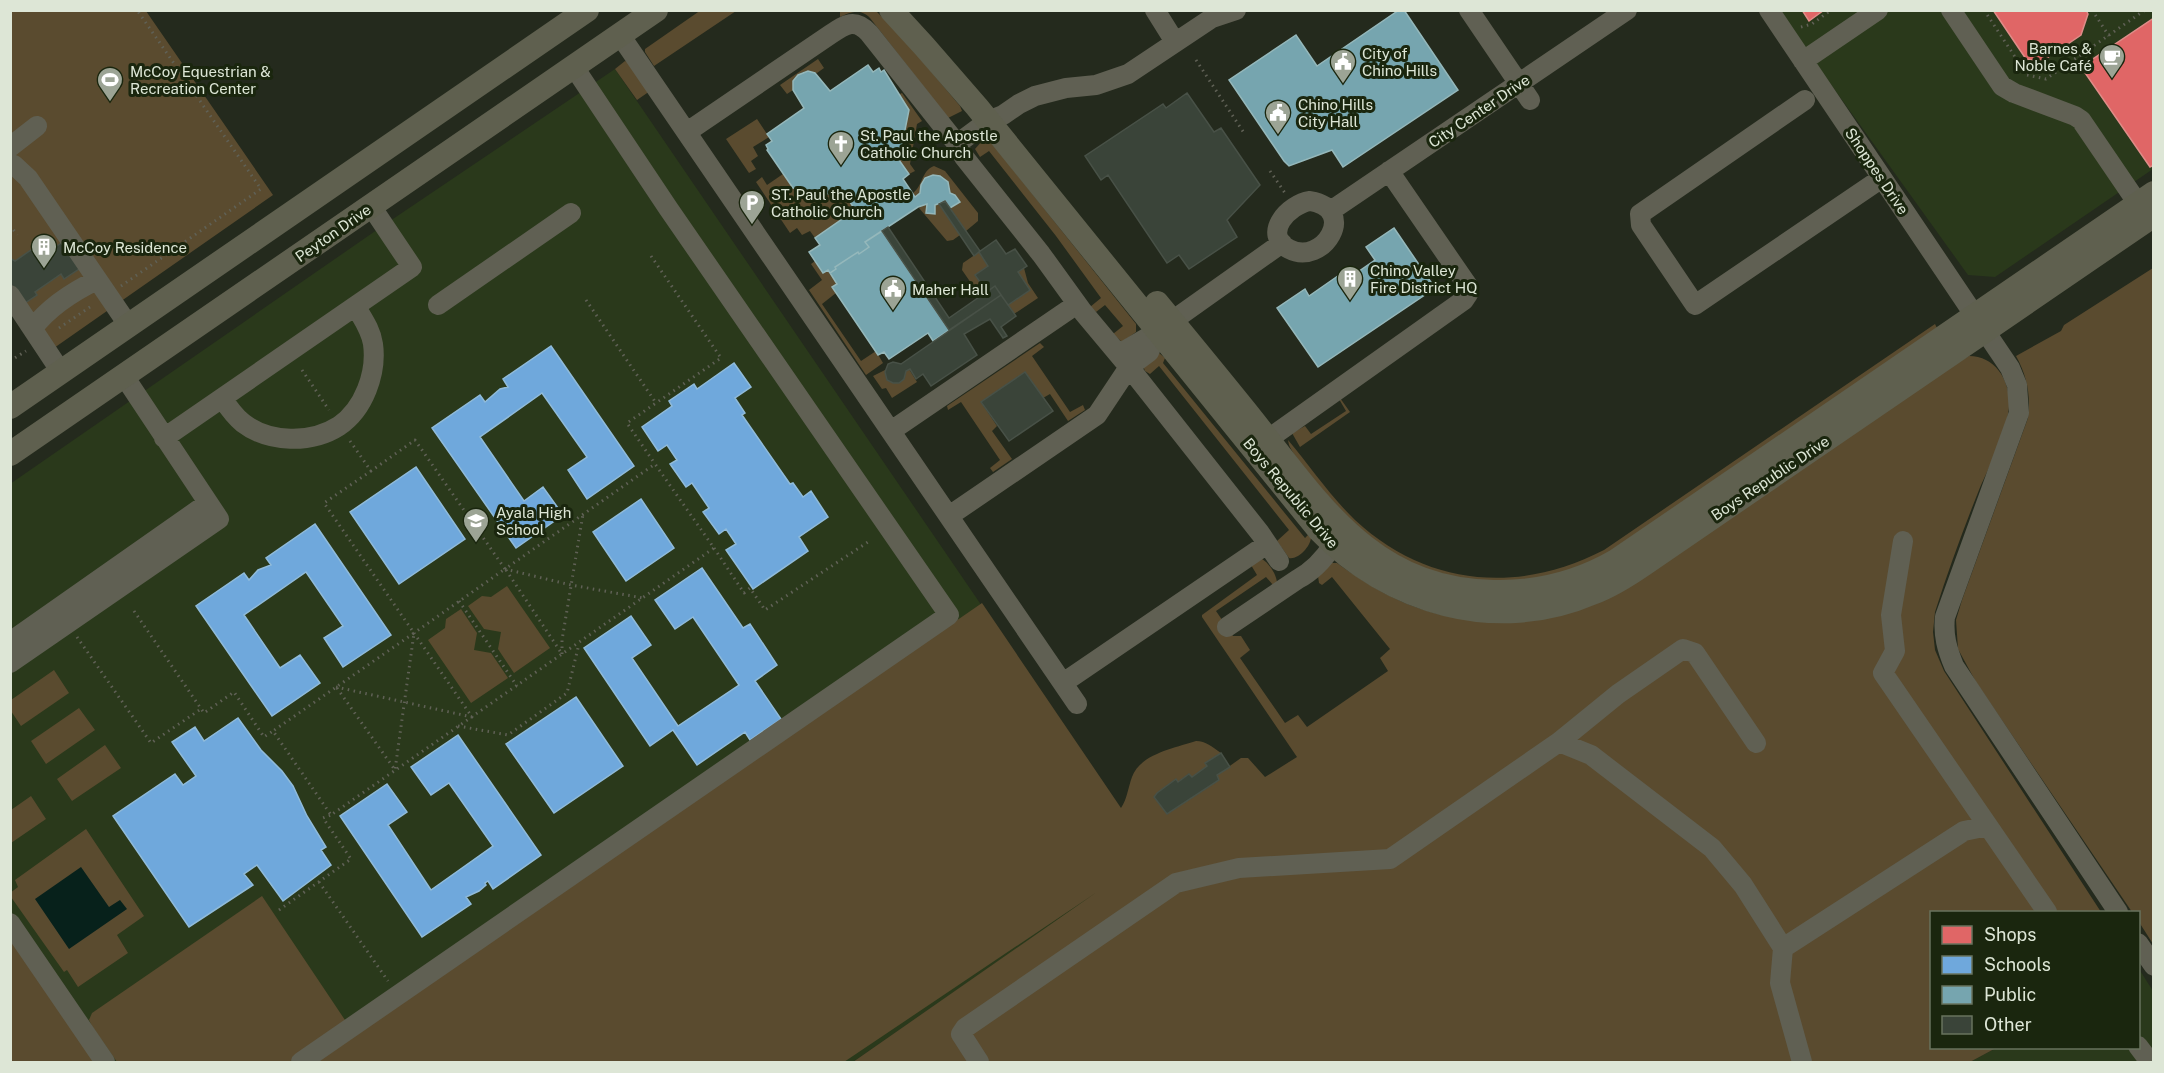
<svg xmlns="http://www.w3.org/2000/svg" width="2164" height="1073" font-family="'Public Sans',sans-serif">
<rect width="100%" height="100%" fill="#242a1d"/>
<!-- built -->
<path fill="#2a391b" d="M1778 11H2153V169L1995 277 1968 275Z
M615 69 1152 855 853 1062H11L10 484 384 225Z
M2139 969 2153 991V1062H1970L1996 1048H2138Z"/>
<!-- green -->
<path fill="#5a4b2f" d="M701 10 736 11 654 66 645 52V49Z
M10 11H146L273 195 44 355 11 306Z
M840 11H876L902 37 960 106 962 111 948 118 870 18C860 8 851 12 840 17Z
M818 59 824 68 817 73C803 68 791 75 793 90L787 94 780 85Z
M625 61 630 63 650 91 637 100 615 69Z
M902 93 922 121 917 124 910 164 915 171 909 174 899 160 898 95Z
M757 119 769 137 753 147 758 156 751 161 756 169 749 173 726 139Z
M983 140 991 142 1136 324V332L1122 342 1113 334 1123 326 1105 305 1096 312 1090 307 1101 298 1056 236 989 151 980 157 975 149Z
M934 166 945 171 978 213V221L966 231 950 208 960 201 955 195 950 193C950 169 920 169 920 193L915 197 913 193C923 186 921 171 934 166Z
M783 174 793 188 847 197 855 210 815 238 810 231 802 235 797 228 790 233 756 182 762 177 767 185Z
M924 204H927V213L934 214 935 205 939 204 960 235 953 240 947 241 919 208Z
M979 252 988 266 975 275 987 292 980 296 962 270 963 263Z
M815 261 823 273 828 270 837 284 832 287 836 293 822 304 861 361 876 351 883 363 866 375 809 290 822 280 811 264Z
M1024 268 1028 283 1038 298 1014 314 1008 305 1030 290 1018 272Z
M2153 268V944L2139 922 2138 912H2132L1976 682 1958 649 1956 620 1962 600 2028 418C2031 395 2027 376 2016 356L2061 331 2064 325Z
M1935 324 1937 328 1605 555C1593 560 1582 566 1571 570 1517 589 1452 584 1401 558 1374 544 1351 521 1331 499 1319 486 1296 461 1289 445L1288 440C1310 466 1330 496 1355 520 1427 587 1519 594 1604 550Z
M1040 343 1044 347 1032 356 1070 412 1083 405 1085 410 1068 421 1050 394 1043 398 1025 372 981 402 997 426 992 431 1012 459 993 472 990 468 1000 460 961 402 948 410 947 406Z
M1159 353 1165 358 1163 363 1305 538 1308 535 1311 538C1310 547 1298 560 1289 558L1277 541 1289 530 1159 366 1150 374 1145 371 1143 366Z
M1969 356C1996 356 2011 382 2009 407 2006 436 1990 464 1979 490 1963 530 1948 571 1935 612L1933 632 1935 650 1944 671 2101 912H1932V1048H1996L1970 1062H853L1097 892 844 1062H317L982 603 1121 808C1127 799 1128 788 1132 777 1140 754 1175 748 1196 741 1206 741 1212 747 1221 753L1205 763 1207 766 1192 777 1189 774 1178 782 1176 780 1157 793 1154 797 1167 814 1219 780 1217 775 1241 758H1248L1265 777 1297 757 1202 617V615L1257 575 1251 565 1260 558C1268 561 1277 575 1277 583L1273 585 1266 577 1216 611 1233 636H1241L1250 650 1240 658 1285 723 1298 715 1307 727 1388 671 1380 658 1390 649 1332 577 1322 585 1319 583 1318 576 1330 563H1337C1390 601 1428 618 1494 622Z
M909 369 917 382 892 398 886 388 882 389 873 376 885 370 887 380 897 383 904 379 906 371Z
M1340 398 1350 412 1300 447 1292 433 1305 426 1311 434 1346 411 1339 399Z
M507 586 550 648 514 673 498 649 501 632 484 629 468 606 482 596 491 597Z
M461 609 477 633 474 650 491 653 508 678 471 703 428 640 445 628 446 619Z
M54 670 69 693 21 726 11 711V700Z
M79 708 95 730 46 764 31 741Z
M105 745 121 768 72 801 57 779Z
M31 796 46 819 11 843V810Z
M86 829 144 916 117 935 128 953 78 987 67 970 64 972 11 897 10 893 18 887 15 880Z
M262 896 347 1023 289 1062H117L92 1026 89 1020 92 1013Z
M11 940 95 1062H11Z"/>
<!-- water -->
<path fill="#07211b" d="M81 867 109 907 120 900 127 909 69 949 35 899Z"/>
<!-- shops -->
<path fill="#e06666" stroke="#df8c88" stroke-width="1.5" d="M1802 10H1824L1809 21Z
M1993 10H2086L2088 14 2081 35 2041 62 2026 59Z
M2154 18V165L2150 167 2081 67Z"/>
<!-- schools -->
<path fill="#6fa8dc" stroke="#90bbda" stroke-width="1.5" d="M551 346 634 466 587 499 568 470 587 457 542 393 480 437 524 501 543 487 563 515 516 548 432 428 480 395 485 402 500 389 508 387 503 379Z
M734 363 751 387 735 398 745 413 742 415 790 484 793 483 803 497 811 491 828 517 799 537 808 551 753 589 726 550 736 544 726 529 719 534 703 512 709 508 692 483 686 487 670 464 677 460 667 445 658 451 642 427 672 406 669 401 694 384 697 389Z
M416 467 465 539 399 584 350 512Z
M641 499 674 548 626 581 593 532Z
M315 524 391 635 343 667 324 638 343 626 306 572 244 615 280 668 300 655 320 683 272 716 196 606 244 573 249 580 258 570 271 565 266 558Z
M702 568 743 628 750 624 777 665 755 681 781 719 750 740 745 732 697 765 673 730 650 746 584 648 631 616 651 645 632 658 678 726 739 685 693 617 675 629 655 600Z
M576 697 623 766 554 813 506 744Z
M238 718 261 750 282 771 293 786 307 816 326 847 321 850 331 865 283 901 257 865 244 874 253 885 189 927 113 816 175 774 183 785 196 776 172 742 195 727 204 741Z
M458 735 541 855 493 889 488 881 485 883 486 885 479 891 466 897 471 904 422 937 340 816 387 784 407 812 388 825 431 890 493 846 449 783 431 795 411 767Z"/>
<!-- public -->
<path fill="#76a5af" stroke="#95b8bb" stroke-width="1.5" d="M1399 10H1404L1458 90 1343 167 1332 150 1289 166 1284 161 1229 80 1296 35 1317 66Z
M868 65 873 72 879 68 881 72 884 70 909 110 899 160 909 174 903 179 915 197 920 193 921 185 925 178 933 175 940 176 948 182 950 193 955 195 960 202 950 208 945 201 935 205V214L926 213 927 204 918 207 865 242 869 247 859 254 858 252 835 267 836 269 830 273 828 270 823 273 809 252 820 245 815 238 855 210 847 197 793 188 767 150 768 149 766 145 772 141 767 134 804 108 793 90V81L798 75 808 71 815 73 830 91Z
M1394 228 1435 288 1318 367 1277 308 1305 289 1309 296 1345 271 1349 278 1375 260 1366 247Z
M882 231 949 330 933 341 928 333 889 359 884 352 878 355 832 287 837 284 830 273 836 269 835 267 858 252 859 254 869 247 865 242Z"/>
<!-- building -->
<path fill="#3a4439" stroke="#485147" stroke-width="1.5" d="M1187 93 1214 132 1221 128 1260 185 1227 220 1237 237 1189 269 1179 255 1167 263 1108 175 1101 180 1085 156 1163 104 1166 108Z
M945 201 980 251 974 256 939 204Z
M888 227 949 318 995 286 1001 295 949 330 882 231Z
M996 240 1006 254 1015 249 1027 266 1018 272 1030 290 1008 305 995 286 987 292 975 275 988 266 979 252Z
M44 241 50 251 64 241 82 267 64 279 61 274 35 292 37 295 22 305 10 288V258L15 261Z
M1001 295 1016 316 1001 327 1007 336 1003 338 990 319 964 334 977 355 931 386 923 374 916 379 910 369 906 371 904 379 899 383H893L887 380 885 372 888 364 893 362 901 364Z
M1025 372 1053 411 1009 441 981 402Z
M1221 753 1230 767 1217 775 1219 780 1167 814 1154 797 1157 793 1176 779 1178 782 1189 774 1192 777 1207 766 1205 763Z"/>
<g fill="none" stroke-linecap="round" stroke-linejoin="round">
<!-- path -->
<path stroke="#606156" stroke-width="3" stroke-dasharray="1.5 4.5" stroke-linecap="butt" d="M1984 10 2027 75 2046 79 2145 10
M2092 10 2109 36
M1801 27 1812 24 1831 10
M1196 60 1244 133
M1270 171 1285 193
M10 225 17 235
M651 256 721 358 656 403
M121 286 261 189 137 10
M586 300 656 403 627 423 655 464
M59 328 93 305
M10 361 26 351
M302 370 329 410
M350 441 371 471 415 440 505 569 655 464 714 548 331 815 273 731 414 633 324 503 371 471
M714 548 744 593 750 588 765 610 868 542
M505 569 571 585 643 598
M506 570 562 654
M459 601 517 686
M134 611 204 713 234 692 264 737 273 731
M77 637 151 743 201 709
M562 654V640L583 514
M336 687 472 717 414 633 505 569
M337 688 395 770 414 633
M458 726 508 735 567 693 579 644
M319 882 388 981
M279 910 351 859 323 818 331 815"/>
<!-- minor -->
<path stroke="#606053" stroke-width="20" d="M1155 10 1175 42
M1236 10 1212 18 1128 74 1096 85 1066 88 1035 96 1019 104 1003 115 988 121 957 144 964 157 1041 254 1083 312 1129 367 1260 533 1279 561
M1469 10 1530 100
M1769 10 2010 368 2017 385 2019 413 1945 617C1943 635 1947 649 1954 666L2118 912
M1951 10 2002 86 2014 93 2075 116 2081 120 2145 214
M620 35 1077 704
M1803 61 1878 10
M1805 100 1640 214 1641 225 1695 305 1882 178
M687 132 831 34C846 24 855 18 869 33L957 144
M10 147 37 126
M10 164 14 165 28 178 129 326
M1310 201C1359 209 1323 267 1289 249 1261 234 1289 204 1310 201Z
M1332 210 1627 10
M10 295 61 372
M438 305 571 213
M33 328C50 306 72 292 97 280
M1129 367 1124 351 1158 331 1282 243
M222 398C228 407 234 416 243 423 269 443 311 444 339 426 364 409 377 373 373 344 371 330 363 319 356 307
M891 431 1077 304
M164 438 412 267 371 206
M1257 447 1464 300 1468 294V286L1389 171
M949 516 1097 415 1129 367 1149 352 1158 331
M1903 541 1891 615 1895 651 1883 673 1988 826
M1227 627 1298 579C1313 571 1324 559 1333 545
M10 642 208 503
M10 663 219 519 124 376
M1063 683 1267 544
M1559 742 1591 755 1712 848 1743 885 1783 948
M10 923 105 1062
M2138 943 2154 966
M2138 1046 2150 1062
M301 1062 949 615 668 208 574 67
M979 1062 961 1034 965 1028 1176 883 1239 868 1390 859 1559 742 1618 694 1683 649 1695 653 1756 743
M1802 1062 1780 983 1783 948 1964 831 1988 826 2047 912"/>
<!-- major -->
<path stroke="#5f604f" stroke-width="24" d="M891 10 924 46 977 107 1319 530C1389 603 1497 634 1592 593 1611 586 1628 575 1644 564L2154 215
M1157 303C1190 343 1223 383 1255 423 1322 508 1374 590 1494 592 1537 593 1578 583 1616 561L2154 193
M10 407 587 10
M10 454 656 10"/>
</g>
<!-- icons -->
<defs>
<symbol id="cafe-pin" viewBox="-11 -11 22 30"><path d="M0 17L-7.5 6A9.5 9.5 0 1 1 7.5 6Z" fill="#9ca495" stroke="#1a260e"/><path d="M-5.5-4.5H6V0H3Q3 3.5 0 3.5H-2.5Q-5.5 3.5-5.5 0ZM3-3.2v2h1.7v-2ZM-6 4.5H4V6H-6Z" fill="#fff"/></symbol>
<symbol id="civic-pin" viewBox="-11 -11 22 30"><path d="M0 17L-7.5 6A9.5 9.5 0 1 1 7.5 6Z" fill="#9ca495" stroke="#1a260e"/><path d="M-.6-6.5H3V-4.5H.6V-3L4-1V1h2V6H-6V1h2V-1L-.6-3ZM-1.2 2.5V6h2.4V2.5Z" fill="#fff"/></symbol>
<symbol id="stadium-pin" viewBox="-11 -11 22 30"><path d="M0 17L-7.5 6A9.5 9.5 0 1 1 7.5 6Z" fill="#9ca495" stroke="#1a260e"/><path d="M0-5a6.5 5 0 1 0 0 10a6.5 5 0 1 0 0-10ZM-3.5-1.8h7v3.6h-7Z" fill="#fff"/></symbol>
<symbol id="church-pin" viewBox="-11 -11 22 30"><path d="M0 17L-7.5 6A9.5 9.5 0 1 1 7.5 6Z" fill="#9ca495" stroke="#1a260e"/><path d="M-1.2-6h2.4v3.5h3.3v2.4h-3.3V6h-2.4V-.1h-3.3v-2.4h3.3Z" fill="#fff"/></symbol>
<symbol id="parking-pin" viewBox="-11 -11 22 30"><path d="M0 17L-7.5 6A9.5 9.5 0 1 1 7.5 6Z" fill="#9ca495" stroke="#1a260e"/><path d="M-3.5-5.5H1a3.5 3.5 0 0 1 0 7H-1V5.5H-3.5ZM-1-3.4V-.6H.8a1.4 1.4 0 0 0 0-2.8Z" fill="#fff"/></symbol>
<symbol id="building-pin" viewBox="-11 -11 22 30"><path d="M0 17L-7.5 6A9.5 9.5 0 1 1 7.5 6Z" fill="#9ca495" stroke="#1a260e"/><path d="M-4-6H4V6H1V3H-1V6H-4ZM-2.5-4.3h1.7v1.8h-1.7ZM.8-4.3h1.7v1.8H.8ZM-2.5-1h1.7V.8h-1.7ZM.8-1h1.7V.8H.8Z" fill="#fff"/></symbol>
<symbol id="school-pin" viewBox="-11 -11 22 30"><path d="M0 17L-7.5 6A9.5 9.5 0 1 1 7.5 6Z" fill="#9ca495" stroke="#1a260e"/><path d="M0-5L7-2L0 1L-7-2ZM-4 1L0 2.5L4 1V4Q0 6-4 4Z" fill="#fff"/></symbol>
</defs>
<g fill-rule="evenodd">
<use href="#cafe-pin" x="2097" y="42" width="30" height="40"/>
<use href="#civic-pin" x="1328" y="47" width="30" height="40"/>
<use href="#stadium-pin" x="95" y="65" width="30" height="40"/>
<use href="#civic-pin" x="1263" y="98" width="30" height="40"/>
<use href="#church-pin" x="826" y="129" width="30" height="40"/>
<use href="#parking-pin" x="737" y="188" width="30" height="40"/>
<use href="#building-pin" x="29" y="232" width="30" height="40"/>
<use href="#building-pin" x="1335" y="264" width="30" height="40"/>
<use href="#civic-pin" x="878" y="274" width="30" height="40"/>
<use href="#school-pin" x="461" y="506" width="30" height="40"/>
</g>
<g text-anchor="middle" dominant-baseline="central" stroke-width="6" stroke-linejoin="round" paint-order="stroke">
<!-- poi labels -->
<g font-size="15" fill="#dde6d6" stroke="#1a260e" text-anchor="start">
<text x="2092" y="48" text-anchor="end">Barnes &amp;<tspan x="2092" dy="17">Noble Café</tspan></text>
<text x="1362" y="53">City of<tspan x="1362" dy="17">Chino Hills</tspan></text>
<text x="130" y="71">McCoy Equestrian &amp;<tspan x="130" dy="17">Recreation Center</tspan></text>
<text x="1298" y="104">Chino Hills<tspan x="1298" dy="17">City Hall</tspan></text>
<text x="860" y="135">St. Paul the Apostle<tspan x="860" dy="17">Catholic Church</tspan></text>
<text x="771" y="194">ST. Paul the Apostle<tspan x="771" dy="17">Catholic Church</tspan></text>
<text x="63" y="247">McCoy Residence</text>
<text x="1370" y="270">Chino Valley<tspan x="1370" dy="17">Fire District HQ</tspan></text>
<text x="912" y="289">Maher Hall</text>
<text x="496" y="512">Ayala High<tspan x="496" dy="17">School</tspan></text>
</g>
<!-- street labels -->
<g font-size="15" fill="#dde6d6" stroke="#1a260e">
<text transform="translate(1479 111) rotate(-34)">City Center Drive</text>
<text transform="translate(1877 171) rotate(56)">Shoppes Drive</text>
<text transform="translate(333 233) rotate(-35)">Peyton Drive</text>
<text transform="translate(1770 478) rotate(-34)">Boys Republic Drive</text>
<text transform="translate(1291 493) rotate(50)">Boys Republic Drive</text>
</g>
</g>
<!-- border -->
<rect width="2164" height="1073" fill="none" stroke="#dde6d6" stroke-width="24"/>
<!-- legend -->
<rect x="1930" y="911" width="210" height="138" fill="#1a260e" stroke="#68735e" stroke-width="1.5"/>
<rect x="1942" y="926" width="30" height="18" fill="#e06666" stroke="#68735e" stroke-width="1.5"/>
<text x="1984" y="941" font-size="18" fill="#dde6d6">Shops</text>
<rect x="1942" y="956" width="30" height="18" fill="#6fa8dc" stroke="#68735e" stroke-width="1.5"/>
<text x="1984" y="971" font-size="18" fill="#dde6d6">Schools</text>
<rect x="1942" y="986" width="30" height="18" fill="#76a5af" stroke="#68735e" stroke-width="1.5"/>
<text x="1984" y="1001" font-size="18" fill="#dde6d6">Public</text>
<rect x="1942" y="1016" width="30" height="18" fill="#3a4439" stroke="#68735e" stroke-width="1.5"/>
<text x="1984" y="1031" font-size="18" fill="#dde6d6">Other</text>
</svg>
